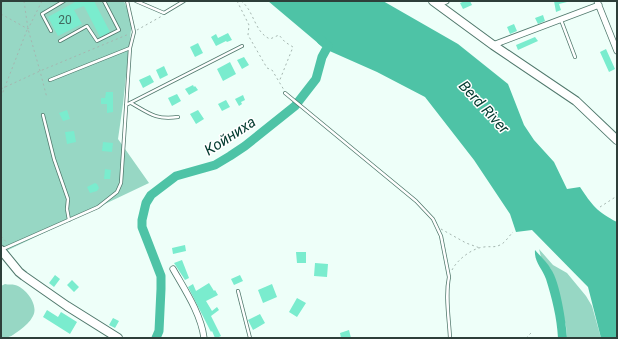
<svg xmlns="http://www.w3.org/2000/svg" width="618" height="339" font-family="Roboto,sans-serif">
<rect width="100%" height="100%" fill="#eefff9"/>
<!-- green -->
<path fill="#97d7c4" d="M1 1H124L132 21 123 104 118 139 149 183 6 251 1 244Z
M539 249 553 265 567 273 586 296 592 306 601 338H567L566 326 551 269 541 257Z
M5 284C8 285 12 284 15 285 26 288 39 305 33 316 30 322 25 326 20 330 13 335 10 338 1 338V286Z"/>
<!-- water -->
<path fill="#4ec3a6" d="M268 1H383L458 44 508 84 524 125 534 140 554 162 567 189 580 187C592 205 597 212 617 222V338H601L588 287 532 230 516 232 510 214 474 160 425 97 377 72 325 49Z
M535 250C540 256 547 262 551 269 560 283 566 321 567 338H558C557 318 552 298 546 279 542 268 534 262 535 250Z"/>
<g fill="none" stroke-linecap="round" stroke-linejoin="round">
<!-- river -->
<path stroke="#4ec3a6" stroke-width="9" d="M156 338 159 331 161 289V276L142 227V220L146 203 151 195 176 176 215 165 230 156 245 146 295 106 316 79 322 57 328 46 321 40"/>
</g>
<!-- building -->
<path fill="#7aecce" d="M75 1H94L110 32 100 37 84 6 74 10 82 24 58 36 48 17 75 2Z
M465 1H470L472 5 463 9 460 3Z
M554 1H567V2L559 4 561 10 556 12Z
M543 15 545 21 538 24 535 18Z
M514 24 517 31 510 34 507 27Z
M228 33 232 40 227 42 226 41 216 46 211 37 216 34 218 38Z
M535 37 538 41 518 50 516 45Z
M198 43 203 53 195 57 190 47Z
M606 49 615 69 609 72 600 52Z
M244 57 249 65 242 69 237 60Z
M230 62 236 74 223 81 217 69Z
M164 66 168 75 160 79 156 70Z
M150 75 154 82 143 88 139 80Z
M193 85 194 87 195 86 198 90 189 95 185 89Z
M106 92H113V112L107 113V104H101V98H105Z
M177 94 181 101 172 106 168 98Z
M243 95 245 100 241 102 242 104 239 106 235 99Z
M226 100 230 107 222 111 218 104Z
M67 110 70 119 63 121 59 113Z
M198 110 204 119 196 124 190 114Z
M74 131 76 142 67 144 65 132Z
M103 142 113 143 112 152 102 151Z
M105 169 111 170 110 179H104Z
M95 183 97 184 99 188 97 191 90 193 87 187Z
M185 245 186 251 173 254 172 248Z
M296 252H306V263H297Z
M182 260 189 278 185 280 174 263Z
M315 263 328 264 327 277 314 276Z
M55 275 60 279 54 287 49 283Z
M240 275 243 281 234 285 231 279Z
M72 280 79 287 74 292 67 285Z
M209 283 214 291 215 290 218 295 206 301 212 311 217 307 219 310 211 316 221 336 217 338H215L212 331 211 332 188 287 193 284 196 291Z
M272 284 277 297 263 303 258 290Z
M297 298 306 303 297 317 289 312Z
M47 310 58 317 61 312 77 322 70 334 43 317Z
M260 314 265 323 253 330 248 320Z
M113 318 119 321 115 328 109 325Z
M349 330 351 338H341L340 333Z"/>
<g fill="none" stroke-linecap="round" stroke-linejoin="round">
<defs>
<path id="lane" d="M136 1 164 13 184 1
M561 20 575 57
M51 31 42 14 64 1
M60 41 87 26 97 41 119 30 104 1
M50 80 130 48
M285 93 416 201 433 219 441 236 449 277C445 296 449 318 450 338
M131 103C150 114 156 120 178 117
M126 105 242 46
M43 115 54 159 68 199 67 209 69 220
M3 249 98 207 117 192 121 183 130 48 134 32 127 1
M238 291 250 338"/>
<path id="street" d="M597 1 617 51
M439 4 446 1
M493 45 599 5
M173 269C185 290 201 314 204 338"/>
<path id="secondary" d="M433 1 493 45 576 101 617 140
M1 250 19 272 24 276 67 306 118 338"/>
</defs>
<!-- lane casing -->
<use href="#lane" stroke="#50786c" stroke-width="4"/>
<!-- street casing -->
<use href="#street" stroke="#50786c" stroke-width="7"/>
<!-- secondary casing -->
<use href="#secondary" stroke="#50786c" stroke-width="10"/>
<!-- path -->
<path stroke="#a5b6b0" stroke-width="1" stroke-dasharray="2 3" stroke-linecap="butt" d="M24 1 28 29 40 71 47 98
M237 1 249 25 248 35 267 68 272 70 284 90
M241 1C254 10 254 32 270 39L279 35 285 42 293 47 279 82
M1 4 4 1
M1 14 28 29 42 1
M137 30 162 16
M1 89 40 71 129 34
M1 97 27 30
M600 207 617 196
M441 229 466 243 480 248
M1 236 7 243
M452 270C457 260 472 248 484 247 490 246 494 248 500 245 505 243 509 236 513 232
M526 338 533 331"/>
<!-- lane -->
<use href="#lane" stroke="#fff" stroke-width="2.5"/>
<!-- street -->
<use href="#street" stroke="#fff" stroke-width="5.5"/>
<!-- secondary -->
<use href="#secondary" stroke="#fff" stroke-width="8"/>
</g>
<g text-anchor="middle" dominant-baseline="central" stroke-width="3" stroke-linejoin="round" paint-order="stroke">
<!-- number labels -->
<g font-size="12" fill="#416a5f">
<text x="65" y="20">20</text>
</g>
<!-- water labels -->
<g font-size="15" font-style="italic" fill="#033b2f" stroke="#fff">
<text transform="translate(484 107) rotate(47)">Berd River</text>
<text transform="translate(230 136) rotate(-33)">Койниха</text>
</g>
</g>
<!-- border -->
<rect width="618" height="339" fill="none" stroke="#2e3f3a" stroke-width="4"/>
</svg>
